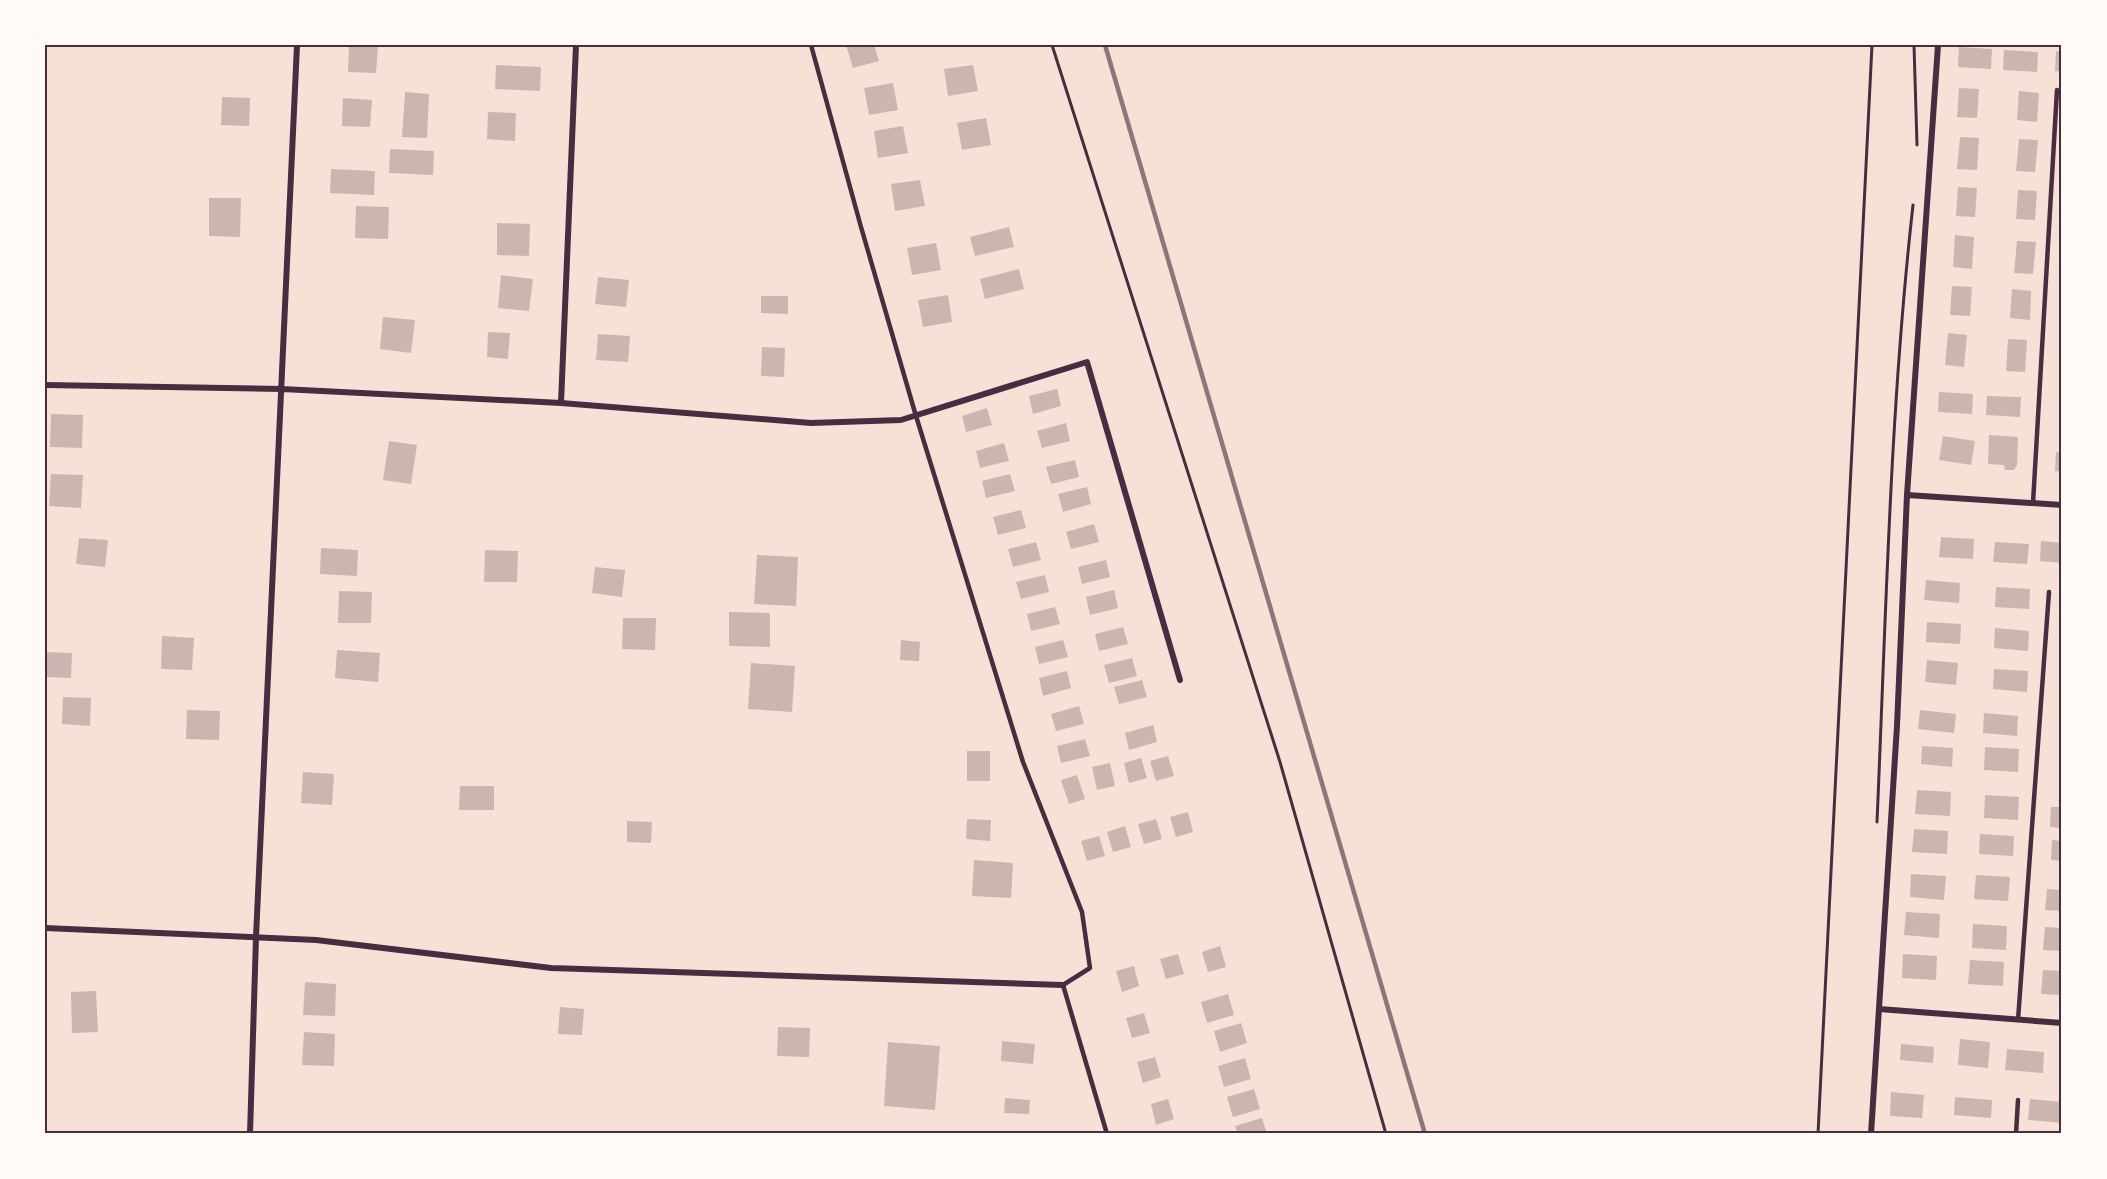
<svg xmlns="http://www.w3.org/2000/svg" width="2107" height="1179" font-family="Overpass,sans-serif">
<rect width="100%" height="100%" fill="#f7e1d7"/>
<!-- building -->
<path fill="#ccb4b1" d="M349 45 378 46 376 73 348 72Z
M846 45H874L879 61 853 68Z
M1959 47 1992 49 1991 69 1958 67Z
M2004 50 2038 52 2037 72 2003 70Z
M2056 51 2062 52V72L2055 71Z
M496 65 541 67 540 91 495 89Z
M973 65 978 91 948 96 944 69Z
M893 83 898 110 869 115 864 88Z
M1959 88 1979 89 1977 118 1957 117Z
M2019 91 2039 93 2037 122 2017 120Z
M405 92 429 94 427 138 402 137Z
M222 97 250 98 249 126 221 125Z
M343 98 372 100 370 127 342 126Z
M488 112 516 113 515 141 487 139Z
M986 118 991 145 962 150 957 123Z
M903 126 908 153 878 158 874 131Z
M1960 137 1979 138 1977 170 1957 169Z
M2019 139 2038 140 2035 172 2016 171Z
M390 149 434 151 433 175 389 173Z
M331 169 375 171 374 195 330 193Z
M920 180 925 206 895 211 891 184Z
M1958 187 1977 188 1975 217 1956 216Z
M2018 190 2037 191 2035 220 2016 219Z
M209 198H241L240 237 209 236Z
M356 206 389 207 388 239 355 238Z
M497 223 530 224 529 256 497 255Z
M1009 227 1014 247 975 256 970 237Z
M1955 235 1974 237 1972 269 1953 267Z
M2017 241 2036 242 2033 274 2014 273Z
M936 243 941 270 912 275 907 248Z
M1019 269 1024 289 985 299 980 279Z
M501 275 533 279 529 311 498 308Z
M598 277 629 280 626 307 595 304Z
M1952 286 1972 287 1970 316 1950 315Z
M2012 289 2031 291 2030 320 2010 318Z
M948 295 952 322 923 327 918 300Z
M761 296H788V314L761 313Z
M383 317 415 320 411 353 380 349Z
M488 332 510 333 508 359 487 357Z
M1948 333 1967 335 1964 367 1945 365Z
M598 334 630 336 628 362 596 360Z
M2008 339 2027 340 2025 372 2006 371Z
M762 347 785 348 784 377 761 376Z
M1057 389 1061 406 1033 414 1029 396Z
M1939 392 1973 394 1972 414 1938 412Z
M1987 396 2021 397 2020 417 1986 415Z
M987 408 992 425 966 432 962 416Z
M51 414 83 415 82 448 50 447Z
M1066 423 1070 441 1042 448 1037 431Z
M1989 435 2018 437 2017 465 2014 470H2005L2004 465 1988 464Z
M1943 436 1975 441 1971 465 1939 460Z
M389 441 417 445 411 484 383 480Z
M1004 443 1009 461 980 468 976 451Z
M2056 452H2062V472L2055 471Z
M1075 460 1079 477 1051 484 1046 467Z
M51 474 83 475 81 508 49 506Z
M1010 474 1015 491 986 498 982 481Z
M1087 487 1091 504 1063 512 1058 494Z
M1021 510 1026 528 998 535 993 517Z
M1094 524 1099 542 1071 549 1066 532Z
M1941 537 1974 539 1973 559 1939 557Z
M79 538 108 540 105 567 76 564Z
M2041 541 2062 543V563L2040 561Z
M1036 542 1041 560 1013 567 1008 549Z
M1995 542 2029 544 2027 564 1993 562Z
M321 548 358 550 357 576 320 574Z
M485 550 518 551 517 582H484Z
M757 555 798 557 796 606 754 604Z
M1106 560 1110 577 1082 584 1078 567Z
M595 567 625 570 622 597 592 593Z
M1045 575 1049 592 1021 599 1016 582Z
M1926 580 1960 583 1959 603 1924 600Z
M1996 587 2030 589 2029 609 1995 607Z
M1114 590 1118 608 1090 615 1086 597Z
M339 591 372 592 371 623H338Z
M1055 607 1060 624 1031 631 1027 614Z
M729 612 770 613V647L729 646Z
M623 618H656L655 650 622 649Z
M1927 622 1961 624 1960 644 1926 642Z
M1123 627 1128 644 1099 651 1095 634Z
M1995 628 2029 631 2028 651 1994 648Z
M162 636 194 638 192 670 161 669Z
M901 640 920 642 919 661 900 660Z
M1063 640 1068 657 1039 664 1035 647Z
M337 650 380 653 378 682 335 678Z
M45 652 72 653 71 678 45 677Z
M1132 658 1137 676 1109 683 1104 665Z
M1927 660 1958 663 1956 685 1925 682Z
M751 663 795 666 792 712 748 709Z
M1994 669 2028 671 2027 692 1993 689Z
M1067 671 1071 688 1043 696 1039 678Z
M1142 680 1147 697 1119 704 1114 687Z
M63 697 91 698 90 726 62 724Z
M1079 706 1084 724 1056 731 1051 714Z
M187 710 220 711 219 740 186 739Z
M1920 710 1956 714 1954 733 1918 729Z
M1984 713 2018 716 2017 736 1983 733Z
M1153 725 1157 742 1129 750 1125 733Z
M1085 739 1090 756 1061 763 1057 746Z
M1922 746 1953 748 1952 767 1921 764Z
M1985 747 2019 749 2018 772 1984 770Z
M967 751H990V781H967Z
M1168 756 1174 776 1156 781 1150 761Z
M1141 758 1147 778 1129 783 1124 763Z
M1110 763 1115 786 1097 790 1092 767Z
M303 772 334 774 332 805 301 803Z
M1077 775 1085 799 1069 804 1061 780Z
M460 786H494V810H459Z
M1917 790 1951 792 1950 816 1915 814Z
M1985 795 2019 797 2018 820 1984 818Z
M2051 807H2062V828L2050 827Z
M1188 812 1193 832 1176 837 1170 817Z
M967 819 991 820 990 841 966 839Z
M1156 819 1162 839 1144 844 1138 824Z
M627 821 652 822 651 843 627 842Z
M1125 826 1131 847 1113 852 1107 832Z
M1914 829 1948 831 1947 854 1912 852Z
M1980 834 2014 836 2013 856 1979 854Z
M1099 836 1105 856 1087 861 1081 841Z
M2052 840 2062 841V861L2051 860Z
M974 860 1013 863 1011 898 972 896Z
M1911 874 1946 876 1944 900 1910 897Z
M1976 875 2010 877 2008 901 1974 899Z
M2047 889 2062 890V911L2045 910Z
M1906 912 1940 914 1939 938 1904 935Z
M1973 924 2007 926 2006 950 1972 948Z
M2045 927 2062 928V951L2043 950Z
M1220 946 1226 967 1208 972 1202 952Z
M1178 954 1184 974 1166 979 1160 959Z
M1903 954 1937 956 1936 980 1902 978Z
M1970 960 2004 962 2003 986 1968 984Z
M1134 966 1139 986 1122 992 1116 971Z
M2043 970 2062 971V995L2041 994Z
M305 982 336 984 335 1016 303 1015Z
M96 991 98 1032 72 1033 71 992Z
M1228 994 1234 1015 1207 1023 1201 1002Z
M560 1007 584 1009 582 1035 558 1034Z
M1144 1013 1150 1033 1132 1038 1126 1018Z
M1241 1023 1247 1043 1220 1052 1214 1031Z
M778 1027 810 1028 809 1057 777 1056Z
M304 1032 335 1034 334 1066 302 1065Z
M1960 1039 1990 1042 1988 1068 1958 1065Z
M1002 1041 1035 1044 1033 1064 1001 1061Z
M888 1042 940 1046 935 1110 884 1106Z
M1901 1044 1934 1047 1933 1063 1900 1060Z
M2007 1049 2044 1052 2043 1073 2005 1070Z
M1155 1057 1161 1077 1143 1083 1137 1062Z
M1245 1058 1251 1079 1224 1087 1218 1066Z
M1254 1089 1260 1109 1233 1117 1227 1097Z
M1891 1092 1924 1095 1922 1118 1890 1116Z
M1955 1097 1992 1100 1991 1118 1954 1115Z
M1005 1098 1030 1100 1029 1114 1004 1113Z
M1168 1099 1174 1119 1156 1125 1151 1104Z
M2030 1099 2062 1102V1123L2028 1120Z
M1262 1118 1267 1134H1238L1235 1126Z"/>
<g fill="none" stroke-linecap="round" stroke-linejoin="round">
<!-- path -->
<path stroke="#4a2c40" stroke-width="3" d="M1052 45 1280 762 1386 1134
M1914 45 1917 145
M1877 822C1886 616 1890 410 1913 205
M1818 1134 1872 45"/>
<!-- service -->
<path stroke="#4a2c40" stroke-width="4.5" d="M811 45 861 227 916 416 1023 762 1082 912 1090 968 1063 985 1107 1134
M2033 503 2057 90
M2018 1020 2049 592
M2016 1134 2018 1100"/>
<!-- minor -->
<path stroke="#4a2c40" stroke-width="6" d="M45 385 282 389 561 403 811 423 901 420 1087 362 1180 680
M561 403 576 45
M1907 495 2062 505
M45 928 316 940 551 968 1063 985
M1879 1009 2062 1023
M250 1134 256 937 297 45
M1871 1134 1897 726 1907 495 1938 45"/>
<!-- rail -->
<path stroke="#8f747c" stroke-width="4.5" d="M1105 45 1425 1134"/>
</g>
<!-- border -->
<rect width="2107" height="1179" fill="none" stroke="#fffaf5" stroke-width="93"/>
<rect x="46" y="46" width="2014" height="1086" fill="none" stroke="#4a2c40" stroke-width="2"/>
</svg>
